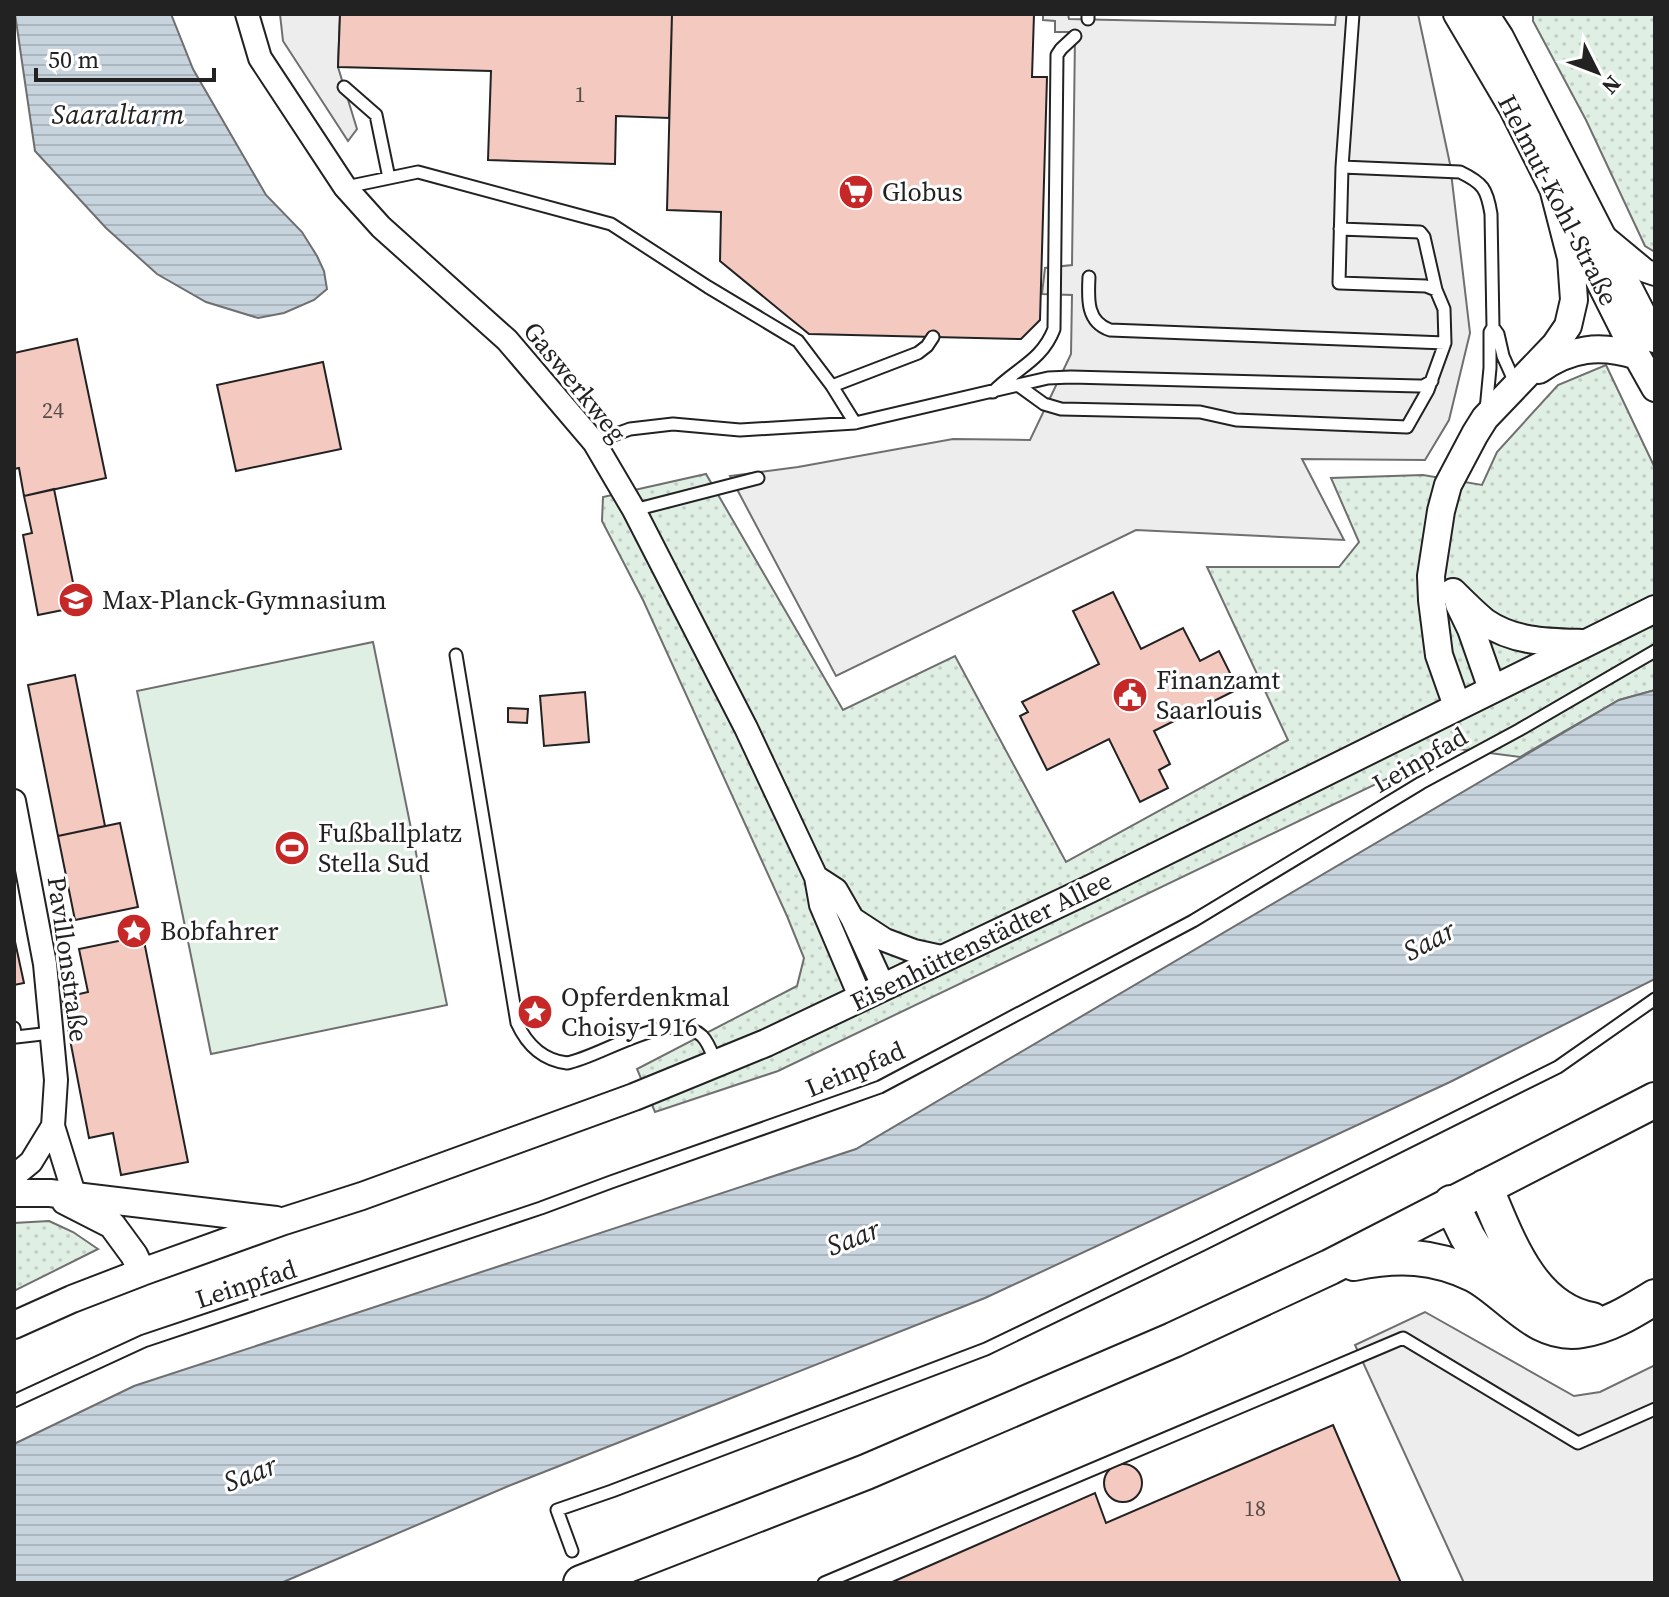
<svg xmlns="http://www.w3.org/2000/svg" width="1669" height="1597" font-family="'Source Serif 4',serif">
<defs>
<pattern id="grass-dots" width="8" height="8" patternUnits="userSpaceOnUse" patternTransform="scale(2)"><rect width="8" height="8" fill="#e0efe3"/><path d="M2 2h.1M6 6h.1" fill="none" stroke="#c0cdc2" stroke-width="1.8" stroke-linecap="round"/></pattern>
<pattern id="water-rules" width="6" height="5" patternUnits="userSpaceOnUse" patternTransform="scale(2)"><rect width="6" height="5" fill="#c7d3dd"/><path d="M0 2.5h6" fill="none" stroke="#abb5bd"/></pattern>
</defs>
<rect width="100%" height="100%" fill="#fff"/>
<!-- grass -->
<path fill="url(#grass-dots)" stroke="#6f6f6f" stroke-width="2" d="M1533 14H1655V252L1645 246 1586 120 1533 21Z
M1606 365 1655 468V690L1619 700 1520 757 1451 748 778 1071 655 1112 637 1069 797 986 804 958 787 916 643 600 602 521 603 497 706 474 843 710 955 656 1066 862 1288 740 1207 567H1339L1359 542 1331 478 1423 475 1482 485 1497 452 1558 385Z
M49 1221 73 1232 98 1249 14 1291V1223Z"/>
<!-- pitch -->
<path fill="#e0efe3" stroke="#6f6f6f" stroke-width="2" d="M373 642 447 1005 211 1054 137 691Z"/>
<!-- parking -->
<path fill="#ededed" stroke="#6f6f6f" stroke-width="2" d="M280 14H340L338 67 357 129 348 141 283 41Z
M1043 14H1068L1069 19 1335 25 1336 14H1418L1450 164 1470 333 1449 420 1425 460 1302 459 1344 540 1136 530 836 676 730 476 798 467 953 439 1030 440 1071 354 1072 295 1042 294 1045 268 1072 265 1075 36 1074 32H1055V21L1043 20Z
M1425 1312 1574 1396 1600 1392 1655 1365V1583H1464L1355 1345Z"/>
<!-- water -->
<path fill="url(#water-rules)" stroke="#6f6f6f" stroke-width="2" d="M15 14H171L193 69 266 195 302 232 317 256 324 271 327 289 314 300 284 313 258 318 206 302 157 274 106 228 35 151Z
M1655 690V979L1450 1082 985 1298 511 1485 281 1583H14V1444L134 1386 856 1149 1619 700Z"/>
<!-- building -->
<path fill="#f3c9c0" stroke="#222" stroke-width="2" d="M340 14H672L669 118 616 116 615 164 488 160 491 71 338 67Z
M672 14H1034L1032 77H1047L1040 320 1021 339 809 334 720 261 721 212 667 210Z
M77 339 106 478 24 496 19 468 14 469V353Z
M323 362 341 449 236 471 217 385Z
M54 489 78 607 38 615 23 535 32 533 24 496Z
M1113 592 1141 649 1183 628 1200 661 1219 651 1238 689 1154 731 1170 764 1159 770 1168 788 1140 802 1109 739 1047 770 1020 716 1028 712 1022 702 1099 664 1073 611Z
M75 675 105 826 58 836 28 685Z
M585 692 589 742 544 746 540 696Z
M508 708 528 709 527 723 508 722Z
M120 823 138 907 75 920 58 836Z
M143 936 188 1162 121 1175 113 1133 89 1138 62 998 88 992 79 949Z
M14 937 24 983 14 985Z
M1333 1425 1401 1583H890L1095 1493 1106 1523Z
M1104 1483a19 19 0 1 1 38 0a19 19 0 1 1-38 0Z"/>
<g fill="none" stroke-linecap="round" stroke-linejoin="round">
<defs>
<path id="service" d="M1353 14 1342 167 1339 283 1426 286 1436 290
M1088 19V14
M344 87 376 115 389 178
M1342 167 1460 172C1483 183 1487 189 1491 214L1493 327 1490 332V368L1486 410
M346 187 418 172 611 224 708 287 798 341 832 386 855 423
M1089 277C1088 298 1086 322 1110 330L1445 343
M1493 327 1498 334 1503 356 1516 385
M832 386 918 353 927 346 933 337
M1019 386 1044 404 1061 409 1200 412 1236 420 1407 427 1428 390 1445 343 1444 309 1436 290 1424 237 1420 232 1340 229
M993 392C1015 369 1042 361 1054 329L1057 55 1061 49 1075 36
M594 442 630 429 673 424 740 430 855 423 1048 378 1071 377 1419 386H1423L1432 381
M634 510 758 478
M456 655 517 1023C527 1045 542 1060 567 1063 601 1057 671 1007 702 1036 709 1043 712 1054 716 1063
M14 1028 16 1037 51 1033
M14 1401 144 1341 541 1208 611 1182 880 1087 1193 921 1421 783 1519 730 1655 651
M572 1551 557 1510 612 1491 986 1349 1201 1245 1558 1067 1655 999
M824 1583 1403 1338 1578 1443 1655 1409"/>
<path id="minor" d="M247 14 260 58 345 187 381 227 507 340 594 442 634 510 746 728 816 877 821 905 861 999
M1605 237 1646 271 1655 274
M14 801 45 964 56 1080 53 1126 75 1197
M816 877 836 890 852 918 884 988
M853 919 885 940 914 951 946 958
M14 1176 31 1162 53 1126"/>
<path id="tertiary" d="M1457 14 1513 109 1637 356 1655 388
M1485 14 1500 37 1655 339
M1539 370C1570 348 1600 344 1637 356
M1453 592C1463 602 1474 613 1485 622 1514 642 1548 642 1582 643
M1459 604 1471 629 1492 689
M1457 706 1439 655 1432 600 1431 576 1441 511 1448 485 1475 434 1485 418 1555 345 1568 326 1574 300 1571 258 1553 188
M14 1193H50L276 1220
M65 1201 112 1225 134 1255 142 1272
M14 1325 72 1299 142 1272 284 1221 362 1196 634 1097 766 1043 1090 889 1655 609"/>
<path id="primary" d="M1485 1187C1507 1238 1530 1309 1592 1320
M1451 1203 1467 1236 1498 1287
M1354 1263C1398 1254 1434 1255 1475 1275 1510 1294 1537 1338 1582 1330 1609 1326 1632 1311 1655 1297
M581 1583 866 1472 1173 1340 1330 1267 1655 1100"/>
</defs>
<!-- service casing -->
<use href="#service" stroke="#222" stroke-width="15"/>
<!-- minor casing -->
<use href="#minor" stroke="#222" stroke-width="26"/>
<!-- tertiary casing -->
<use href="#tertiary" stroke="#222" stroke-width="30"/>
<!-- primary casing -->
<use href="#primary" stroke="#222" stroke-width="38"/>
<!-- service -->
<use href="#service" stroke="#fff" stroke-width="11"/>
<!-- minor -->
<use href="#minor" stroke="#fff" stroke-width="22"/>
<!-- tertiary -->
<use href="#tertiary" stroke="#fff" stroke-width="26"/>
<!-- primary -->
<use href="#primary" stroke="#fff" stroke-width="34"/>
</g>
<!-- icons -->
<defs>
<symbol id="supermarket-disc" viewBox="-11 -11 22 22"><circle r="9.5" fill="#c62828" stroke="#fff"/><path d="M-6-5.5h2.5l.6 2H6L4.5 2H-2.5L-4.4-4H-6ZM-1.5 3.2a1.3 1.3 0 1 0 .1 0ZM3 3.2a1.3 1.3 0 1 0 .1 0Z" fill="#fff"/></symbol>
<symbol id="school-disc" viewBox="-11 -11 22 22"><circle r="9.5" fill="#c62828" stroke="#fff"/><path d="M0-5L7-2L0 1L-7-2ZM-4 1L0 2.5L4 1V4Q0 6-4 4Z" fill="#fff"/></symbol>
<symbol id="civic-disc" viewBox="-11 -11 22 22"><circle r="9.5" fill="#c62828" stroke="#fff"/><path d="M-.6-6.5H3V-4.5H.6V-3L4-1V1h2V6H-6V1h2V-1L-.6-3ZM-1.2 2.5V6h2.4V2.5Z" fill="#fff"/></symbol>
<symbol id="stadium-disc" viewBox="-11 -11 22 22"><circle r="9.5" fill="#c62828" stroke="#fff"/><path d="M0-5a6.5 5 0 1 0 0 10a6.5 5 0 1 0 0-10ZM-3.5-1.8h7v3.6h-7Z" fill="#fff"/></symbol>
<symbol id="sight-disc" viewBox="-11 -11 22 22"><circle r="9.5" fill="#c62828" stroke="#fff"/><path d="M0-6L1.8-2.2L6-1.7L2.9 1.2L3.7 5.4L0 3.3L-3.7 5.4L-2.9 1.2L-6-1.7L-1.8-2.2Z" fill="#fff"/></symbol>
</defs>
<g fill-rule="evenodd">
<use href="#supermarket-disc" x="836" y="172" width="40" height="40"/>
<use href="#school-disc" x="56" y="580" width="40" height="40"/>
<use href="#civic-disc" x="1110" y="675" width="40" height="40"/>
<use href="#stadium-disc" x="272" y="828" width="40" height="40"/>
<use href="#sight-disc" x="114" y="911" width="40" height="40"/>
<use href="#sight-disc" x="515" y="992" width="40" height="40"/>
</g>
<g text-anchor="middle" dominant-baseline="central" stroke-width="6" stroke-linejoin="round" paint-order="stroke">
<!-- number labels -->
<g font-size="22" fill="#564c4a">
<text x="580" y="94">1</text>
<text x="53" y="410">24</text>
<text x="1255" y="1508">18</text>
</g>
<!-- poi labels -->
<g font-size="26" fill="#222" stroke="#fff" text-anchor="start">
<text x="882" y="192">Globus</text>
<text x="102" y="600">Max-Planck-Gymnasium</text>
<text x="1156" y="680">Finanzamt<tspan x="1156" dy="30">Saarlouis</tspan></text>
<text x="318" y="833">Fußballplatz<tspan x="318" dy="30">Stella Sud</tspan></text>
<text x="160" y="931">Bobfahrer</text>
<text x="561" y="997">Opferdenkmal<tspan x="561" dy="30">Choisy 1916</tspan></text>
</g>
<!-- street labels -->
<g font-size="26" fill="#222" stroke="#fff">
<text transform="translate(1558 200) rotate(63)">Helmut-Kohl-Straße</text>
<text transform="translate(575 382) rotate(51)">Gaswerkweg</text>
<text transform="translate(1420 760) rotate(-30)">Leinpfad</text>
<text transform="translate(981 941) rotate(-26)">Eisenhüttenstädter Allee</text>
<text transform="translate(68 959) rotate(82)">Pavillonstraße</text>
<text transform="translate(855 1069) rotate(-23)">Leinpfad</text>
<text transform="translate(246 1284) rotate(-18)">Leinpfad</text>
</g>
<!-- water labels -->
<g font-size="28" font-style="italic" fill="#222" stroke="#fff">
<text x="118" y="114">Saaraltarm</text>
<text transform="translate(1429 940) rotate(-28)">Saar</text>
<text transform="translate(853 1237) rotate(-21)">Saar</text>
<text transform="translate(250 1473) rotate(-21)">Saar</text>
</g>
</g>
<!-- border -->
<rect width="1669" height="1597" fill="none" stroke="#222222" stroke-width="32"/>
<!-- north arrow -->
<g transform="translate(1597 72) rotate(132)" stroke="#ffffff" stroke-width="6" paint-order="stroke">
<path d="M0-6L14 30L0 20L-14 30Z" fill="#222222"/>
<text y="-12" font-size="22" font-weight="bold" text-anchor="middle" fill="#222222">N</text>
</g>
<!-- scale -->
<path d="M36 68v12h178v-12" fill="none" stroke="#222222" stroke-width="4"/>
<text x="48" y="68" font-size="24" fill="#222222" stroke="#ffffff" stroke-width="6" paint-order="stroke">50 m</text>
</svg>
